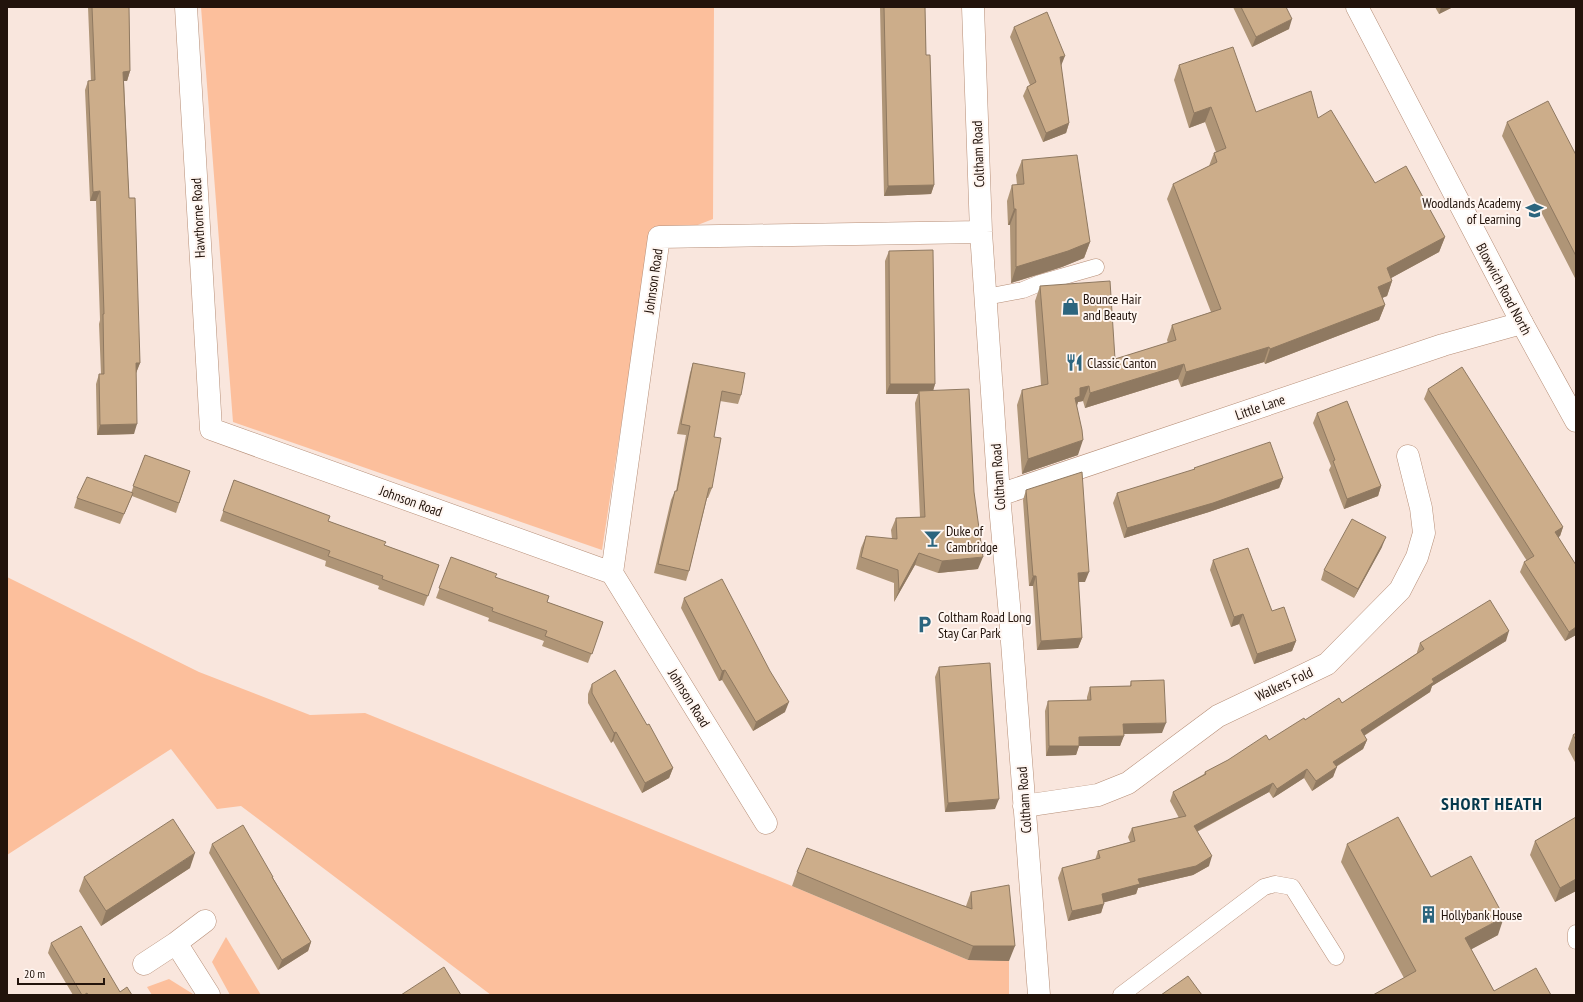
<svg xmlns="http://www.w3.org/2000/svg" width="1583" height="1002" font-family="'PT Sans Narrow',sans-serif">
<rect width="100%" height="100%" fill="#f9e6dd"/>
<!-- green -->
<path fill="#fcbf9c" d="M201 7H714L713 219 649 244 602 550 233 422Z
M7 577 199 672 310 715 365 713 792 886 968 960 1009 961V995H491L241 806 217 809 171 749 7 855Z
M226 937 261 995H230L212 962Z
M169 979 193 994 194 995H152L147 987Z"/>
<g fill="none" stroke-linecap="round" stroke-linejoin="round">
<defs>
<path id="lane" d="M986 297 1023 290 1040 283 1096 267
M1576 933V941
M1121 995 1264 887 1275 884 1292 887 1336 957"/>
<path id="street" d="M186 7 211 429 612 573 659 237 981 232
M973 7 981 232 999 495 1010 616 1039 995
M999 495 1443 345 1522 323
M612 573 766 823
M1024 806 1098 795 1128 783 1218 716 1327 664 1400 590 1417 557 1424 533 1421 508 1408 456
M176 943 209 995
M144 964 176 943 205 921"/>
<path id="secondary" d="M1357 7 1522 323 1576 421"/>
</defs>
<!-- lane casing -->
<use href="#lane" stroke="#b68e77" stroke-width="17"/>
<!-- street casing -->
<use href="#street" stroke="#b68e77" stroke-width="23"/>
<!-- secondary casing -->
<use href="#secondary" stroke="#b68e77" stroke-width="23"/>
<!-- lane -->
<use href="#lane" stroke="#fff" stroke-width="16"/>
<!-- street -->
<use href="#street" stroke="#fff" stroke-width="22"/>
<!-- secondary -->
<use href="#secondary" stroke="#fff" stroke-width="22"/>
</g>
<!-- wall -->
<path fill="#af9577" d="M88 7H129L130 71 127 81H124L129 198 140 363 136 373 134 434 97 435 96 384 99 374H101L99 324 100 320 96 201H90L85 90 88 81H91Z
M880 7H925L926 55 934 185 931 194 884 196Z
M1233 7H1286L1289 29 1252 47Z
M1435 7H1453L1439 14Z
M1014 27 1061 66 1069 123 1066 133 1043 142 1023 96 1027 87 1030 85 1010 37Z
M1179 65 1256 112 1318 118 1375 183 1445 237 1439 252 1391 278 1392 281 1387 296 1382 298 1385 305 1379 320 1265 364 1264 362 1181 387 1178 379 1085 408 1083 401 1078 402 1077 406 1078 455 1022 474 1017 405 1022 390 1041 385 1035 301 1040 286 1115 359 1168 343 1167 340 1172 325 1211 312 1167 199 1173 184 1209 166 1214 153 1216 152 1205 122 1189 128 1174 80Z
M1507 122 1576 155V280L1502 136Z
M1022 160 1090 242 1084 258 1062 267 1011 283 1010 225H1008L1007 201 1012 185H1017L1016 175Z
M889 251 935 384 933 391 974 492 978 569 938 573 915 565 894 602V583L856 569 861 548 866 536 892 539 891 530 896 518 920 517 915 403 918 394H886L885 261Z
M693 363 741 395 738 404 720 401 714 437 712 488 708 498H707L689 571 686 581 654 573 671 500 675 491H676L686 435 677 434 690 373Z
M1428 389 1563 527 1560 536 1558 537 1576 565V635L1565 641 1520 572 1524 562 1527 561 1424 399Z
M1317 413 1381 486 1378 496 1344 509 1329 470 1331 466 1313 423Z
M145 455 190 471 176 513 132 496 120 524 74 508 77 498 131 493Z
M1194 468 1283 478 1279 488 1209 512 1124 538 1113 503 1117 493 1194 470Z
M234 480 384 545 439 565 424 606 378 589 379 586 325 566 326 561 220 521Z
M1026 490 1085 582H1078L1082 638 1078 648 1037 650 1033 586H1029L1023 500Z
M1382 547 1354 598 1321 580 1324 570Z
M451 557 495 577 547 602 603 622 588 663 542 646 544 641 488 621 489 618 436 598Z
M1213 560 1272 611 1296 641 1292 651 1254 664 1239 624 1231 627 1210 570Z
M684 598 785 712 753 731 722 680 719 681 681 608Z
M1506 641 1432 686 1430 692 1364 736 1367 740 1363 749 1336 767 1333 777 1312 791 1304 778 1273 798 1269 792 1197 832 1209 866 1193 875 1138 888 1136 894 1104 902 1101 913 1068 921 1058 878 1062 868 1095 860 1098 851 1130 842 1128 837 1132 828 1179 818 1170 801 1173 792 1204 774 1205 772 1269 740 1305 720 1342 703 1417 653V652L1420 643Z
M939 667 995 809 945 812 935 677Z
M1131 681 1162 733 1124 734 1120 746H1079L1076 755 1046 756 1045 711 1048 701 1087 700V697L1090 687 1130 686Z
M592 684 647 725 673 768 669 778 642 793 613 741 611 743 588 703V694Z
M1576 733V764L1568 749 1573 735Z
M1576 817V891L1555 902 1530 855 1535 841Z
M212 844 273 878 311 942 308 951 278 970 209 853Z
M1347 844 1431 877 1498 935 1471 949 1494 991 1373 995 1404 978 1341 862Z
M190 868 101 926 79 891 84 877Z
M797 872 966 906 971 892 1009 961 968 960 792 886Z
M51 943 120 992 132 995H73L48 953Z"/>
<!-- shaded-wall -->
<path fill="#8f7961" d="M1441 7H1453L1439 14Z
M1292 19 1289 29 1252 47 1256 37Z
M1065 56 1061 66 1060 57Z
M130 71 127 81H120L123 72Z
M1211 107 1205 122 1189 128 1194 113Z
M1069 123 1066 133 1043 142 1046 133Z
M934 185 931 194 884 196 888 186Z
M100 191 96 201H90L93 192Z
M1014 209H1016L1010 225H1008Z
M1445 237 1439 252 1382 283 1387 268Z
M1090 242 1084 258 1062 267 1011 283 1016 267Z
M1392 281 1387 296 1372 302 1378 287Z
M1385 305 1379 320 1265 364 1270 349Z
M1269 347 1264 362 1181 387 1186 372Z
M136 363H140L136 373H132Z
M1184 364 1178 379 1085 408 1090 393Z
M890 384H935L932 394 919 391 918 394H886Z
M1089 386 1083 401 1078 402 1075 411V398L1080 388Z
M137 424 134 434 97 435 100 425Z
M1083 440 1078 455 1022 474 1028 459Z
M1283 478 1279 488 1209 512 1124 538 1127 528Z
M1381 486 1378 496 1344 509 1347 499Z
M1563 527 1560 536 1551 542 1555 532Z
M1386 537 1382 547 1354 598 1358 589Z
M919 553 915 565 894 602 899 590Z
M983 557 978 569 938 573 942 561Z
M1089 572 1085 582H1074L1078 573Z
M1033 576H1036L1033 586H1029Z
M1243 614 1239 624 1231 627 1234 617Z
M1576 627V635L1565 641 1569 632Z
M1509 631 1506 641 1432 686 1430 692 1357 740 1361 730 1432 679Z
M1082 638 1078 648 1037 650 1041 641Z
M1296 641 1292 651 1254 664 1257 654Z
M725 670 722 680 719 681 722 671Z
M789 702 785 712 753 731 756 722Z
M1166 723 1162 733 1120 734 1123 724Z
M616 732 613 741 611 743 614 733Z
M1124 736 1120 746H1079L1076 755 1046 756 1049 746 1079 737Z
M1367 740 1363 749 1329 771 1333 762Z
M1337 767 1333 777 1312 791 1316 781Z
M673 768 669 778 642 793 645 783Z
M1307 769 1304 778 1273 798 1277 789Z
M1273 783 1269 792 1190 835 1194 826Z
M999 799 995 809 945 812 948 803Z
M195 853 190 868 101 926 106 911Z
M1212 856 1209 866 1193 875 1138 888 1136 894 1098 904 1102 894 1138 879Z
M1576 879V891L1555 902 1560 888Z
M1104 904 1101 913 1068 921 1072 911Z
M1504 917 1498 935 1459 956 1465 938Z
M311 942 308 951 278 970 282 960Z
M973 946H1015L1009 961 968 960Z"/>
<!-- building -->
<path fill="#ccad8a" stroke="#8f7961" d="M92 7H129L130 71 123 72 129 198H135L140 363H136L137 424 100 425 99 374H104L103 314H104L100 191 93 192 88 81 95 80Z
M884 7H925L926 55H930L934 185 888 186Z
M1241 7H1286L1292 19 1256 37Z
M1047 12 1065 56 1060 57 1069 123 1046 133 1027 87 1036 82 1014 27Z
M1233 47 1256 112 1311 91 1318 118 1331 110 1375 183 1406 166 1445 237 1387 268 1392 281 1378 287 1385 305 1270 349 1269 347 1186 372 1184 364 1090 393 1089 386 1080 388V396L1075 398 1082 430 1083 440 1028 459 1022 390 1048 384 1040 286 1110 281 1115 359 1176 340 1172 325 1221 309 1173 184 1217 162 1214 153 1226 148 1211 107 1194 113 1179 65Z
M1548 101 1576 155V256L1507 122Z
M1077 155 1090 242 1068 251 1016 267V209H1014L1012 185 1024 184 1022 160Z
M933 250 935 384H890L889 251Z
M693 363 745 373 741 395 722 391 714 437 721 438 712 488H709L689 571 658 564 675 491H677L690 426 681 424Z
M1462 367 1563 527 1555 532 1576 565V627L1569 632 1524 562 1534 556 1428 389Z
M969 389 974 492 983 557 942 561 919 553 899 590 898 570 861 557 866 536 897 539 896 518 925 517 919 391Z
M1347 401 1381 486 1347 499 1333 461 1335 460 1317 413Z
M1270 442 1283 478 1213 503 1127 528 1117 493 1195 469 1194 468Z
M145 455 190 471 179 503 133 486Z
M1082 472 1089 572 1078 573 1082 638 1041 641 1036 576H1033L1026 490Z
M87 477 133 493 124 514 77 498Z
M234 480 330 516 328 521 386 542 384 545 439 565 428 596 382 579 383 576 328 556 330 551 223 511Z
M1352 519 1386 537 1358 589 1324 570Z
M1248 548 1272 611 1284 607 1296 641 1257 654 1243 614 1234 617 1213 560Z
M451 557 497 574 495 577 549 596 547 602 603 622 592 654 545 636 547 631 492 611 493 608 439 588Z
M722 579 770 671 789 702 756 722 725 670 722 671 684 598Z
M1490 600 1509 631 1432 679 1434 682 1361 730 1367 740 1333 762 1337 767 1316 781 1307 769 1277 789 1273 783 1194 826 1212 856 1196 866 1138 879 1140 884 1102 894 1104 904 1072 911 1062 868 1100 858 1098 851 1135 841 1132 828 1186 816 1173 792 1206 774 1205 772 1228 760 1266 735 1269 740 1304 718 1305 720 1339 698 1342 703 1424 649 1420 643Z
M990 663 999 799 948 803 939 667Z
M615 670 647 725 649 724 673 768 645 783 616 732 614 733 592 693V684Z
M1164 680 1166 723 1123 724 1124 736 1079 737V746H1049L1048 701 1091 700 1090 687 1131 686V681Z
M1576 733V740L1573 735Z
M1398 817 1431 877 1471 856 1504 917 1465 938 1494 991 1536 968 1551 995H1373L1416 971 1347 844Z
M1576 817V879L1560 888 1535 841Z
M173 819 195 853 106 911 84 877Z
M243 825 273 877H272L311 942 282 960 212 844Z
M807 848 972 909 971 892 1009 885 1015 946H973L797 872Z
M81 926 120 992 127 987 132 995H88L87 993 84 995H82L51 943Z
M444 967 461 995H401Z
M1188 976 1202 995H1161Z"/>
<!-- icons -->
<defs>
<symbol id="school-bare" viewBox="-9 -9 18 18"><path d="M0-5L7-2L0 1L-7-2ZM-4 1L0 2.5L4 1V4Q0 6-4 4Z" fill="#2c657e" stroke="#fff6f1" stroke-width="2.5" paint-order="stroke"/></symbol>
<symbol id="shop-bare" viewBox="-9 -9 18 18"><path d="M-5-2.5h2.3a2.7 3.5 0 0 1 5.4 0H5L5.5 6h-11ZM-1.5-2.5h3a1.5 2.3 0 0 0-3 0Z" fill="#2c657e" stroke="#fff6f1" stroke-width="2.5" paint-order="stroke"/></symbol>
<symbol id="restaurant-bare" viewBox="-9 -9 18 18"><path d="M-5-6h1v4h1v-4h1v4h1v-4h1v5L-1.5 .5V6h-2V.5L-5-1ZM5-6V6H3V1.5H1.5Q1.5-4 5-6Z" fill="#2c657e" stroke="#fff6f1" stroke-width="2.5" paint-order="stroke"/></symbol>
<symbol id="bar-bare" viewBox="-9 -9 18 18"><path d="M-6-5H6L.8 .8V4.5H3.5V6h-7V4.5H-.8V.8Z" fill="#2c657e" stroke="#fff6f1" stroke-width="2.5" paint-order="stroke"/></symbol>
<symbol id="parking-bare" viewBox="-9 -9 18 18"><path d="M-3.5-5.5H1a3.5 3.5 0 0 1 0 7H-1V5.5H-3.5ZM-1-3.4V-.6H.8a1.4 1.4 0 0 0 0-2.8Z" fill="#2c657e" stroke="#fff6f1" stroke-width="2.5" paint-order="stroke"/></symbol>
<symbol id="building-bare" viewBox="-9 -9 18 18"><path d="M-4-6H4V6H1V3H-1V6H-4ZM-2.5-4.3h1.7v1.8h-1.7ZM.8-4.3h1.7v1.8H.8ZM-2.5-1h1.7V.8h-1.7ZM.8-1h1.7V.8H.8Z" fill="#2c657e" stroke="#fff6f1" stroke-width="2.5" paint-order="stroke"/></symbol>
</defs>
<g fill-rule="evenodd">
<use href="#school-bare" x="1522" y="198" width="25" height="25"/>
<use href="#shop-bare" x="1058" y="294" width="25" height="25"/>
<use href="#restaurant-bare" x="1062" y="350" width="25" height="25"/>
<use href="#bar-bare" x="920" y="526" width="25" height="25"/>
<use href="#parking-bare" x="912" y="612" width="25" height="25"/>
<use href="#building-bare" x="1416" y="902" width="25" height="25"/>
</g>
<g text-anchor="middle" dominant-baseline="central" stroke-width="4" stroke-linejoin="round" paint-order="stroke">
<!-- street labels -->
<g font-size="14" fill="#22130b" stroke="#fff6f1">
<text transform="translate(978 154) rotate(-92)">Coltham Road</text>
<text transform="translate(198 218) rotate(-93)">Hawthorne Road</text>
<text transform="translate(653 281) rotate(-82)">Johnson Road</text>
<text transform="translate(1504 289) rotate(62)">Bloxwich Road North</text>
<text transform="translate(1260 407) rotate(-19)">Little Lane</text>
<text transform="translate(998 477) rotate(-94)">Coltham Road</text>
<text transform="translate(411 501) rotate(20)">Johnson Road</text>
<text transform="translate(1284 684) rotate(-25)">Walkers Fold</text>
<text transform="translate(689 698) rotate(58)">Johnson Road</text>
<text transform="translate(1024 800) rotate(-94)">Coltham Road</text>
</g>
<!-- poi labels -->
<g font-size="14" fill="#22130b" stroke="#fff6f1" text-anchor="start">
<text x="1521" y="203" text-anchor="end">Woodlands Academy<tspan x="1521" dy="16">of Learning</tspan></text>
<text x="1083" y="299">Bounce Hair<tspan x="1083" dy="16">and Beauty</tspan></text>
<text x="1087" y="363">Classic Canton</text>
<text x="946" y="531">Duke of<tspan x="946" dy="16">Cambridge</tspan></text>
<text x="938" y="617">Coltham Road Long<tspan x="938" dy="16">Stay Car Park</tspan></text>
<text x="1441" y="915">Hollybank House</text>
</g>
<!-- district labels -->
<g font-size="18" font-weight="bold" letter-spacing="1" fill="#05384b" stroke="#fff6f1">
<text x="1492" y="803">SHORT HEATH</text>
</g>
</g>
<!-- border -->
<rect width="1583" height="1002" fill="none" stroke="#22130b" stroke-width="16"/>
<!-- scale -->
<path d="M18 978v6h86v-6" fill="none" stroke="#22130b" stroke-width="2"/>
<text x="24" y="978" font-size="12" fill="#22130b" stroke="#fff6f1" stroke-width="3" paint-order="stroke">20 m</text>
</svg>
